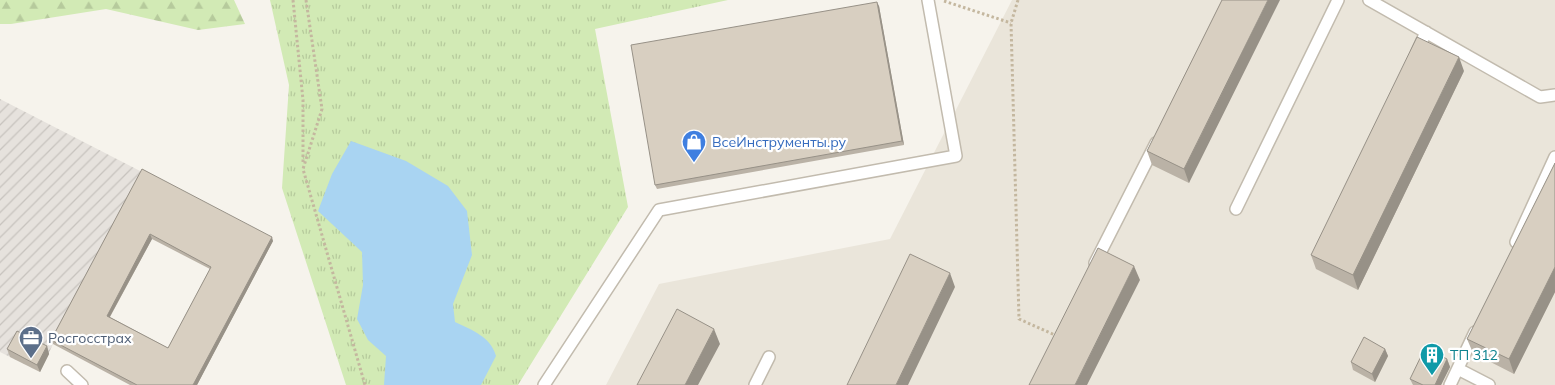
<svg xmlns="http://www.w3.org/2000/svg" width="1555" height="385" font-family="Mulish,sans-serif">
<defs>
<pattern id="industrial-furrows" width="10" height="10" patternUnits="userSpaceOnUse" patternTransform="scale(1.25)"><rect width="10" height="10" fill="#e6e2dd"/><path d="M-1 1l2-2M0 10L10 0M9 11l2-2" fill="none" stroke="#c7c3be"/></pattern>
<pattern id="forest-firs" width="22" height="20" patternUnits="userSpaceOnUse" patternTransform="scale(1.25)"><rect width="22" height="20" fill="#d2eab5"/><path d="M5 1l3.5 6h-7zM16 11l3.5 6h-7z" fill="#b6ca9c"/></pattern>
<pattern id="park-tufts" width="24" height="20" patternUnits="userSpaceOnUse" patternTransform="scale(1.25)"><rect width="24" height="20" fill="#d2eab5"/><path d="M3 7l-1-3M5 7V3M7 7l1-3M15 17l-1-3M17 17v-4M19 17l1-3" fill="none" stroke="#b6ca9c"/></pattern>
</defs>
<rect width="100%" height="100%" fill="#f6f3ec"/>
<!-- residential -->
<path fill="#eae5da" d="M1012 0H1555V385H606L659 284 890 239Z"/>
<!-- industrial -->
<path fill="url(#industrial-furrows)" d="M0 99 144 173 53 344 40 372 0 352Z"/>
<!-- forest -->
<path fill="url(#forest-firs)" d="M0 0H234L245 24 198 30 106 9 11 24H0Z"/>
<!-- park -->
<path fill="url(#park-tufts)" d="M270 0H728L595 29 628 207 518 385H346L282 188 289 85Z"/>
<!-- water -->
<path fill="#a9d4f2" d="M351 141 406 161 448 186 467 211 472 255 453 304 455 322C472 330 491 337 496 356L481 385H384L386 356 368 340 357 319 363 285 362 252 318 211 332 174Z"/>
<g fill="none" stroke-linecap="round" stroke-linejoin="round">
<defs>
<path id="lane" d="M1369 0 1540 97 1555 95
M1417 52 1426 32
M1236 209 1338 0
M1516 242 1555 157
M1095 263 1156 143
M1458 369 1489 385
M67 371 82 385
M544 385 659 210 956 156 928 0
M755 385 769 357
M1450 385 1475 332"/>
</defs>
<!-- lane casing -->
<use href="#lane" stroke="#c2bbae" stroke-width="14"/>
<!-- path -->
<path stroke="#c4b79f" stroke-width="3" stroke-dasharray="2.5 2.5" stroke-linecap="butt" d="M293 0 303 100V164
M306 0 322 109 303 169 365 385
M1018 0 1011 23 1019 319 1057 336
M944 1 1011 23"/>
<!-- lane -->
<use href="#lane" stroke="#fff" stroke-width="11"/>
</g>
<!-- wall -->
<path fill="#bab2a6" fill-rule="evenodd" d="M1222 0 1189 183 1152 165 1147 151Z
M879 6 904 145 657 189 655 185Z
M1464 71 1358 290 1316 269 1311 255Z
M1555 163V292L1514 374 1473 353 1467 339Z
M142 169 273 241 197 385H130L53 344 51 340ZM152 239 210 269 168 348 110 317Z
M47 346 49 354 40 372 10 357 7 349Z
M1385 349 1388 356 1375 382 1353 370 1351 362Z
M1447 359 1450 367 1441 385H1413L1410 379Z"/>
<!-- shaded-wall -->
<path fill="#979187" d="M1268 0H1280L1189 183 1184 169Z
M877 2 879 6 904 145 902 141Z
M1459 57 1464 71 1358 290 1353 275Z
M150 234 152 239 108 320 107 316Z
M272 237 273 241 197 385H193Z
M1134 266 1140 280 1087 385H1075Z
M1555 267V292L1514 374 1509 359Z
M950 273 955 287 908 385H896Z
M714 329 720 344 698 385H685Z
M47 346 49 354 40 372 37 365Z
M1385 349 1388 356 1375 382 1372 374Z
M1447 359 1450 367 1441 385H1435Z"/>
<!-- building -->
<path fill="#d8cfc1" stroke="#979187" fill-rule="evenodd" d="M1222 0H1268L1184 169 1147 151Z
M877 2 902 141 655 185 631 45Z
M1417 37 1459 57 1353 275 1311 255Z
M1555 163V267L1509 359 1467 339Z
M142 169 272 237 193 385H137L51 340ZM150 234 211 267 168 348 107 316Z
M1098 248 1134 266 1075 385H1029Z
M910 254 950 273 896 385H847Z
M677 309 714 329 685 385H637Z
M17 331 47 346 37 365 7 349Z
M1364 337 1385 349 1372 374 1351 362Z
M1425 348 1447 359 1435 385H1423L1410 379Z"/>
<!-- icons -->
<defs>
<symbol id="shop-pin" viewBox="-11 -11 22 30"><path d="M0 17L-7.5 6A9.5 9.5 0 1 1 7.5 6Z" fill="#3f7fe0" stroke="#fff"/><path d="M-5-2.5h2.3a2.7 3.5 0 0 1 5.4 0H5L5.5 6h-11ZM-1.5-2.5h3a1.5 2.3 0 0 0-3 0Z" fill="#fff"/></symbol>
<symbol id="office-pin" viewBox="-11 -11 22 30"><path d="M0 17L-7.5 6A9.5 9.5 0 1 1 7.5 6Z" fill="#5c6f8a" stroke="#fff"/><path d="M-6-3h4V-5.5h4V-3h4V5H-6ZM-1-4.5V-3h2v-1.5ZM-6 0V1H6V0Z" fill="#fff"/></symbol>
<symbol id="building-pin" viewBox="-11 -11 22 30"><path d="M0 17L-7.5 6A9.5 9.5 0 1 1 7.5 6Z" fill="#0f9aa8" stroke="#fff"/><path d="M-4-6H4V6H1V3H-1V6H-4ZM-2.5-4.3h1.7v1.8h-1.7ZM.8-4.3h1.7v1.8H.8ZM-2.5-1h1.7V.8h-1.7ZM.8-1h1.7V.8H.8Z" fill="#fff"/></symbol>
</defs>
<g fill-rule="evenodd">
<use href="#shop-pin" x="680" y="128" width="28" height="38"/>
<use href="#office-pin" x="17" y="324" width="28" height="38"/>
<use href="#building-pin" x="1418" y="341" width="28" height="38"/>
</g>
<g text-anchor="middle" dominant-baseline="central" stroke-width="4.5" stroke-linejoin="round" paint-order="stroke">
<!-- shop labels -->
<g font-size="14" fill="#366cbe" stroke="#fff" text-anchor="start">
<text x="712" y="142">ВсеИнструменты.ру</text>
</g>
<!-- service labels -->
<g font-size="14" fill="#4e5e75" stroke="#fff" text-anchor="start">
<text x="48" y="338">Росгосстрах</text>
</g>
<!-- culture labels -->
<g font-size="14" fill="#0d838f" stroke="#fff" text-anchor="start">
<text x="1450" y="355">ТП 312</text>
</g>
</g>
</svg>
